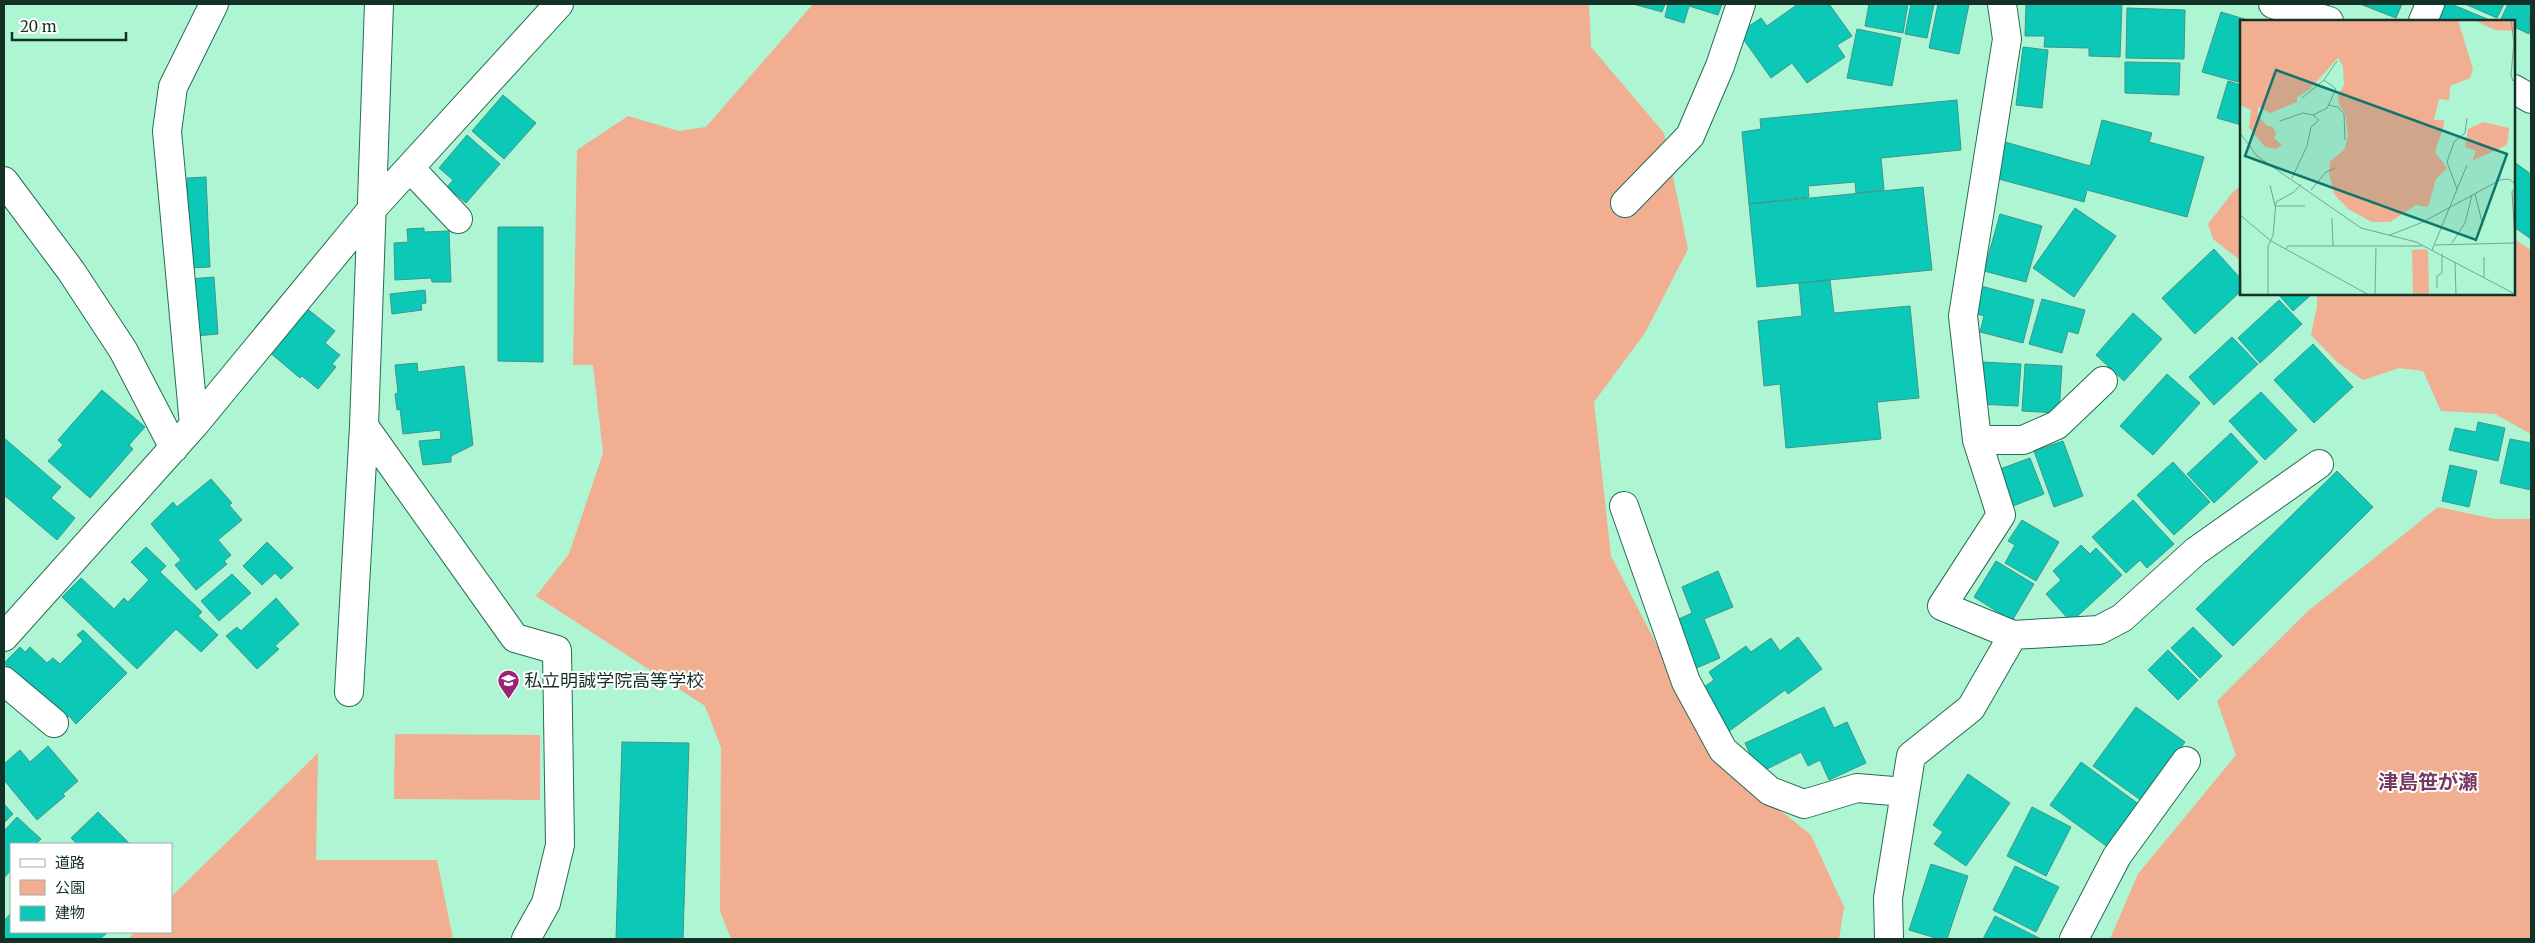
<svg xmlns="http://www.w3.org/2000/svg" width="2535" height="943" font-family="Merriweather,'Noto Sans JP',serif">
<rect width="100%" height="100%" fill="#aef5d4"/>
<!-- green -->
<path fill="#f1ae90" d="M813 4H1589L1591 47 1664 133 1688 249 1645 333 1594 402 1611 556 1715 758 1811 835 1844 907 1839 939H731L720 911 721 747 705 706 536 596 569 554 603 453 593 365H573L577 150 628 116 679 131 706 127Z
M2241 186V261L2213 239 2208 224 2233 192Z
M2514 239 2531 250V434L2495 414 2441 411 2423 371 2399 368 2363 380 2338 363 2311 335 2317 306V294H2514Z
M2438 507 2495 519H2531V939H2110L2138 874 2236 755 2217 701 2308 611Z
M395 734 540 735V800L394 799Z
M318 753 316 860H437L453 939H128L135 932H171V897Z"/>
<!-- building -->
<path fill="#0cc8b7" stroke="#40968c" d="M1633 4H1665L1662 12Z
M1668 4H1722L1718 15 1689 6 1684 23 1665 17Z
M1798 4H1829L1852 36 1837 45 1845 57 1807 83 1792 63 1771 78 1739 33 1761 18 1767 26Z
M1869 4H1908L1903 33 1865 26Z
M1911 4H1934L1927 38 1905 34Z
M1938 4H1969L1959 54 1929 48Z
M2026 4H2122L2120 57 2089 56V48L2044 47 2045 36H2025Z
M2360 4H2402L2396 18Z
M2434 4H2451L2492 21H2427Z
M2465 4H2504L2497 18Z
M2508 4H2531L2529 34 2514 27V21H2500Z
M2127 8 2185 10 2184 59 2126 58Z
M2221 12 2251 21H2241V71L2238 82 2202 72Z
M1857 29 1901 38 1892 86 1847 78Z
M2023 47 2048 50 2042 108 2016 105Z
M2125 62 2180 63 2179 95 2125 93Z
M2228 81 2241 85V125L2217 118Z
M503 95 536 123 504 159 472 131Z
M1957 100 1961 150 1881 158 1884 190 1856 193 1855 182 1808 186 1809 197 1749 204 1742 132 1761 129 1760 119Z
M2102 120 2152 133 2149 142 2204 157 2187 217 2087 190 2084 202 1995 178 2005 142 2090 166Z
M467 135 500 164 466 203 447 187 453 180 439 168Z
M2514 162 2531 174V239L2514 227Z
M206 177 210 267 189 268 186 199H188L187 178Z
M1923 187 1932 270 1757 287 1749 204Z
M2075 208 2116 236 2074 297 2033 268Z
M2000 214 2042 226 2026 282 1984 271Z
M498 227H543V362L498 361Z
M424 228V232L449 231 451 282H432L431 278 395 280 394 243 408 242 407 229Z
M2214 249 2241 279V291L2195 334 2162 298Z
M214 277 218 334 195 336 190 279Z
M1830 280 1834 313 1910 306 1919 398 1877 402 1881 439 1786 448 1780 384 1764 386 1758 321 1802 316 1799 283Z
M1981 286 2034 300 2023 343 1980 332 1984 316 1974 313Z
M425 290 426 303 421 304 422 310 392 314 390 294Z
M2278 294H2312L2293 311Z
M2042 299 2085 310 2078 334 2068 331 2062 353 2029 344Z
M2279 300 2302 324 2260 363 2238 338Z
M305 307 335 331 325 343 340 355 332 364 336 367 318 389 302 376 300 378 268 351Z
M2133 313 2162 339 2124 381 2096 355Z
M2232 337 2258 364 2214 405 2189 377Z
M2313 344 2353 387 2314 423 2274 380Z
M1982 362 2021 364 2018 406 1979 404Z
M417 363 418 372 464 366 473 445 451 456V462L423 465 419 441 441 439 440 430 403 434 400 409 397 410 395 394 398 393 395 365Z
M2025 364 2062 366 2059 413 2022 411Z
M2167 374 2200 403 2153 455 2120 426Z
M102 390 145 427 129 445 133 449 90 498 48 461 63 445 58 440Z
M2261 392 2297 430 2265 460 2229 421Z
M2478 422 2505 428 2498 461 2449 450 2455 428 2476 432Z
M2231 433 2258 462 2214 503 2187 474Z
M4 438 61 487 51 498 75 518 57 540 4 495Z
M2510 439 2531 443V490L2500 483Z
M2063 441 2083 496 2054 507 2034 451Z
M2030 458 2044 494 2013 506 2000 469Z
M2173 462 2210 502 2174 535 2137 495Z
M2450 465 2477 471 2469 507 2442 501Z
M2337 471 2373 507 2233 646 2196 609Z
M211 479 232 503 229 505 242 520 218 540 231 555 224 561 227 564 196 590 175 565 181 560 151 524 173 502 177 507Z
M2133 500 2174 544 2147 568 2140 560 2126 573 2092 537Z
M2022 520 2059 542 2036 581 2005 563 2015 545 2008 541Z
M267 542 293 568 281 579 275 573 262 585 243 566Z
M2081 545 2090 554 2096 548 2122 575 2071 622 2046 594 2061 580 2053 571Z
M146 547 166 566 160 572 202 612 198 616 218 635 201 652 176 629 137 669 62 597 81 578 114 609 124 598 128 602 149 580 131 562Z
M1996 561 2034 584 2012 621 1974 597Z
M1718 571 1733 607 1704 619 1720 658 1694 669 1674 621 1692 613 1682 587Z
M232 574 251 593 219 621 201 601Z
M276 598 299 624 275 646 279 649 257 669 226 636 237 627 241 631Z
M2193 627 2222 656 2200 678 2171 648Z
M83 630 127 673 76 724 69 716 66 719 35 689 33 692 4 663 20 647 25 652 30 647 47 663 53 658 60 664 83 641 77 635Z
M1798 637 1822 669 1788 694 1785 690 1728 732 1698 691 1714 680 1709 672 1746 646 1751 652 1771 638 1780 651Z
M2168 650 2198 680 2178 700 2148 670Z
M1824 707 1834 728 1847 722 1866 763 1829 780 1820 760 1808 766 1801 752 1759 773 1745 743Z
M2136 707 2185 742 2142 801 2093 766Z
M622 742 689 743 683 939H616Z
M48 746 78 781 63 794 65 796 37 820 4 780V764L20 750 30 762Z
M2081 762 2140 805 2109 848 2050 805Z
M1968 774 2010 803 1966 866 1934 844 1943 832 1933 825Z
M4 804 13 814 4 823Z
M2032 807 2071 827 2046 876 2007 856Z
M98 812 130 844H77L71 838Z
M17 817 41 839 36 844H11V870L4 878V831Z
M1931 864 1968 876 1947 939H1939L1909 930Z
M2015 866 2059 887 2036 932 1993 910Z
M11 913V932H108L100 939H4V921Z
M1995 916 2041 939H1983Z"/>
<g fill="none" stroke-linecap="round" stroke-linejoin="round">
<defs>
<path id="street" d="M2273 4 2329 21
M2423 21 2430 4
M2514 89 2531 99
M410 168 458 219
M4 181 71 271 123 350 174 448
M1625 203 1690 136 1720 66 1741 4
M194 425 167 131 173 87 214 4
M364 426 515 638 557 650 560 845 546 903 526 939
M1977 440H2023L2057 425 2103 381
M1624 506 1686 682 1723 750 1770 791 1804 804 1857 788 1905 792
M2013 635 2099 630 2122 618 2196 551 2319 464
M4 637 194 425 372 209 559 4
M4 681 54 723
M349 692 364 426 379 4
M1889 939 1888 898 1911 756 1971 708 2013 635 1942 606 2001 515 1977 440 1963 316 2007 39 2002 4
M2074 939 2117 856 2186 761"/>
</defs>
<!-- street casing -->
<use href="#street" stroke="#256d51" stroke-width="30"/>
<!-- street -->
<use href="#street" stroke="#fff" stroke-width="28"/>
</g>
<!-- icons -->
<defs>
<symbol id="school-pin" viewBox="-11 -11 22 30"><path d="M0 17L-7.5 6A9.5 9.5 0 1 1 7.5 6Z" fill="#9e2176" stroke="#fff"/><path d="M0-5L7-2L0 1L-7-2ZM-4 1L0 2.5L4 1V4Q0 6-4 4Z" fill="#fff"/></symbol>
</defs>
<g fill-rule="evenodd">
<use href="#school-pin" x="496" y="668" width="25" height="34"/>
</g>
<g text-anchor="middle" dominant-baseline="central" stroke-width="4" stroke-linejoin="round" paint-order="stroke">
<!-- poi labels -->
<g font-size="18" fill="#143125" stroke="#fff" text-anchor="start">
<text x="524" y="680">私立明誠学院高等学校</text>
</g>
<!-- quarter labels -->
<g font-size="20" font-weight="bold" fill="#76385f" stroke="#fff">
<text x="2428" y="781">津島笹が瀬</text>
</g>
</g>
<!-- overview -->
<g transform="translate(2240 20)">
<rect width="275" height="275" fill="#aef5d4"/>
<path d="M0 0H218L233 49 230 58 210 66 209 80 199 79 194 100H204V105L195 132 207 148 196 159 188 187 176 185 150 202H132L108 189 94 174 89 153 90 141 104 130 108 116 105 94 99 84 98 76 104 65 103 46 98 38 70 69 57 77V82L30 93 18 87V95L27 106 33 107 36 113 34 118 42 125 36 129 25 127 9 108 11 90 0 85ZM234 0H275V11L255 10ZM243 102 269 108 267 125 232 141 236 131 225 127 228 109ZM185 229 188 231 189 275H173L172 230Z" fill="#f1ae90"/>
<path fill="none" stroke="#70a78e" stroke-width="1" d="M271 0 274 23 271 55 273 61 275 59M62 78 84 60 97 41M88 85 98 87 104 94 105 120M40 101 63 93 73 95M0 113 17 136 121 208 176 222 275 274M52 158 67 126 71 107 79 100 73 95 87 88 96 69 84 60M30 165 35 186H65M217 169 207 142 214 122 225 113 227 98M71 170 86 152 95 148M235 174 243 206M0 195 31 221 129 275M92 198 93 226M150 215 183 202 260 160 269 159 275 164M275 220 272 171 275 170M0 223 1 275M212 223 225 203 232 175M195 225 274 223M46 229 48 226H182M192 230 227 145M215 242 216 275M244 257V237M197 268V256L202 253V234M28 275V226L33 216 36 182 54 172 61 164M135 275 136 228"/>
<path fill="#0f766e" fill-opacity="0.15" stroke="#0f766e" stroke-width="2.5" d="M36 50 267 134 236 220 5 136Z"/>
<rect width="275" height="275" fill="none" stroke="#143125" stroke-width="2.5"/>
</g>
<!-- border -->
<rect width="2535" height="943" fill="none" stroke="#143125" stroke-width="10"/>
<!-- legend -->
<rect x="10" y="843" width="162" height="90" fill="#ffffff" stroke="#a1ada8"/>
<rect x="20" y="859" width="25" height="8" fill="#ffffff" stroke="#a1ada8"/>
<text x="55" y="868" font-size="15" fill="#143125">道路</text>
<rect x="20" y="880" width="25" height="15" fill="#f1ae90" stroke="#a1ada8"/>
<text x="55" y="893" font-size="15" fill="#143125">公園</text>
<rect x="20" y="906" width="25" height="15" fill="#0cc8b7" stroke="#a1ada8"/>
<text x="55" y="918" font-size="15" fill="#143125">建物</text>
<!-- scale -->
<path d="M12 32v8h114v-8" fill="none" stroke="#143125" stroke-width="2.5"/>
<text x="20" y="32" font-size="15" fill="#143125" stroke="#ffffff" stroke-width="4" paint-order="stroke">20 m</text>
</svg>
